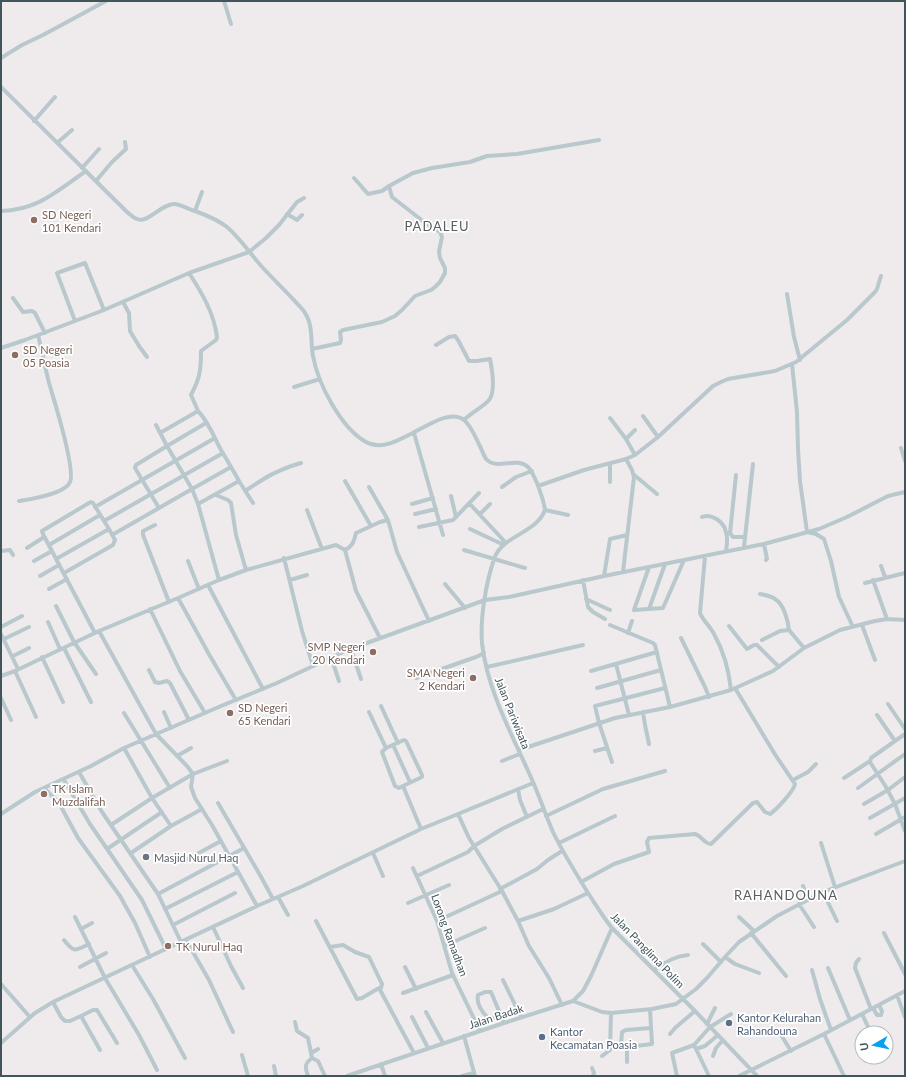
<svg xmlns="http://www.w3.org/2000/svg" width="906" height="1077" font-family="Lato,sans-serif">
<rect width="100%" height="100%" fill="#efebec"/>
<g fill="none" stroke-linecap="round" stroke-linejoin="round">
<!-- minor -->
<path stroke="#b8c8cd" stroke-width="4" d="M224 1 231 24
M1 58 22 45 43 35 106 1
M1 87 127 212C130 214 133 218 137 219 148 224 162 203 175 204 182 205 188 209 195 211 206 215 218 220 227 227 241 239 251 255 263 268 276 282 290 295 303 310 314 324 310 340 313 356 318 384 341 428 366 442 395 459 441 402 464 420 473 427 480 448 486 459 497 471 516 456 528 467 532 471 534 477 537 483 540 491 544 501 545 510 536 534 502 535 494 559 486 583 480 617 482 643 487 691 514 738 533 782 540 798 546 816 553 832 563 853 576 873 588 893 596 905 603 917 612 928L695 1011 757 1076
M34 121 55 97
M57 143 72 130
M82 168 99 149
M354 178 368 194 382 191 389 186
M96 181 112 162 126 149 125 142
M1 211C38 210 57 191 86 171
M195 211 202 192
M287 214 297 220 302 215
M189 273C202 293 214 313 217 337L216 340 201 351C201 370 200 378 191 395L198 411
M787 294 794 337 800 360
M13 298 23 312 32 311 35 313 45 333
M123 302 129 313 130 331 139 346 147 357
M75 321 57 273 85 263 104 310
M436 345 449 337 455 336 458 340 469 361H477L490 359C492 369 496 391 489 400 483 407 471 413 464 420
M1 348 25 340 104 310 189 273 249 252 266 238 279 225 297 202 304 198
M312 349 340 343 341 340 340 332 343 330 382 322 395 316 402 310 415 296 431 290 435 287 440 282 445 273V268L440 258 439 251 442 237 440 232 428 225 392 197 389 186 413 173 432 168 470 162 487 156 517 154 599 140
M792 364 797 412 798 449 800 481 807 532 816 534 824 539 831 561 839 597 853 627
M294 387 320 379
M610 418 626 439 635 455
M156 425 167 446 206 423
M160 433 198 411C208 421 214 437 221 450 227 460 233 470 239 481L198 504 192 489 231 467
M414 433 443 535
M658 437 713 386 721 382 728 379 775 371 796 362 847 320 875 292 877 289 881 276
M626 439 635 430
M167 446 192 489 159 508 135 468 136 465Z
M901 448 905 461
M626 459 635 455 658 437 643 416
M610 463V482
M633 474 657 494
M736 475 730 533 733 537H745
M239 481 253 503
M345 481 371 526
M538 486 584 470 626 459 632 470 634 477 623 572
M369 487 388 520 397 552 429 621
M502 487 516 477 532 471
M245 491C266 477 277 470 301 463
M216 495 228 500 231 503 236 535 246 570
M451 496 456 517
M19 501C31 499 65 494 70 482 76 469 54 400 49 383 45 367 42 351 38 335
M469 503 506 543
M198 504 219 580
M412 504 433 498
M95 507 215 438
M307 510 322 549
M545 510 568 515
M415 514 436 509
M480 514 490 504
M702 517C712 513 724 522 726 532 728 538 727 545 726 551
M104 521 223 453
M155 525 143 531V535L169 602
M419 527 453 520 479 493
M470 529 504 545
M112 535 159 508
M764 544 767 559 766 560
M49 545 100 515
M744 547 753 464
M27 548 44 537
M345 550C353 546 354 541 356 533L380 522 388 520
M464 550 525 568
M1 551 10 550 13 555
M705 556 700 613C703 621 710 626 714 634 723 650 729 671 731 690
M284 558 302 631 313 666
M56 559 109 529 93 503 91 502 89 503 42 531 43 534 95 633
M34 561 52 551
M188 561 199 589
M881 566 885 577
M649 567 634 610 663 608 684 560
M64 573 113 545 115 540 109 529
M40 576 59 565
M604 576 610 539 627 535
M290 580 307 575
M583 580 588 607 593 612 605 619
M873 580 887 619
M865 583 905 573
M445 584 465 608
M208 585 263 689
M49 589 67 579
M760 594C765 595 771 596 775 599 784 604 788 621 789 630
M178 598 219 580 246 570 336 545 345 550 356 591 380 638
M586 599 610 610
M56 606 74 642 96 674
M150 609 180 671 205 713
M649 609 665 564
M48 622 60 649
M610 625 653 643 655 645 670 707
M862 625 875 660
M729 626 747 649 754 645H757L779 667
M1 627 22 616
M99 631 178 598 210 656 236 700
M628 633 632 621
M1 634 18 669
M681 638 705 687 709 697
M4 639 29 627
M762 640 780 631 789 630 804 648
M64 648 91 702
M351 649 361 679
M13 656 29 648
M42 657 63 702
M331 657 339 681
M616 664 629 715
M487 667 583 645
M149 670 155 682 159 683 167 681 170 683 189 720
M15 671 36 717
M591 671 657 652
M1 676 15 671 99 631 156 734 187 766 193 774 152 798 111 825
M416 678 476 657 484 653
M597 688 661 670
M1 698 11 720
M888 704 905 729
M381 706 398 743
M164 712 171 728
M369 712 386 748
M643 712 645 725 649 744
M124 713 170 788
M877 715 895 741
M905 734 871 758 870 762 886 787 895 804 905 831
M393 745 410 782
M124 748 152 798 171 826
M519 750 615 718 670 707 731 690 773 671 804 648 840 630 875 621 887 619 905 620
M595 751 607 748
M177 756 191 748
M227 761 193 774 191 787 195 798 212 825 257 906
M502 761 520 754
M612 762 599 723 595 706 665 688
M79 772 102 812 158 894 181 942
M844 778 870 761
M64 780 90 824 142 900 166 949
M793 780 808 772 816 764
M403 786 399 788 395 786 382 752 386 748 404 740 406 741 422 775V777L403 786 421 829
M44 788 59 803 78 838 120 896 135 923 150 957
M858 788 905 754
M518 789 520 800 527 817
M218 803 260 875 273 899
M864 804 888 790 905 777
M1 814 35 792 91 766 124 748 221 706 277 683 345 651 485 600 509 597 604 576 764 544 819 529 847 517 888 496 905 492
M458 814 533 783
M546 816 603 789 665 771
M870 818 905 798
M876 834 905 817
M559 843 615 816
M821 843 835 887
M107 849 162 812
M131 853 171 826 202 809
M373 853 383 876
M182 862 221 841
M413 868 437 921 452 973 480 1031
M417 876 468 852 474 846 502 829 543 809
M581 882 614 864 649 852 647 842 649 838 695 834C702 836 704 844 711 844L753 803 757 802 765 812 770 814C776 810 794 791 795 784L776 756 735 688
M803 886 808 900
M500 889 537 869 548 860 562 851
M823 892 837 921
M158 894 244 848
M278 897 288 915
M408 903 449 885
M799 904 814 927
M165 909 238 872
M75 917 105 978 139 1035 157 1070
M739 917 754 931
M316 921 357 999 362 998 379 988
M437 921 502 891
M518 921 554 909 588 893
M173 925 235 893
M213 927 231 966 243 988
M81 929 92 923
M751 933 786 976
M884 933 905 974
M64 940C74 953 75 951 89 944
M186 940 209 980 233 1032
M703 944 721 962
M444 946 485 928
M330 947 343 945 355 952 369 957 382 984 381 988H379L414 1053
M725 957 735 964 759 973
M859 959 856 963 855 968 871 1009
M132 965 153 999 185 1058
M80 967 106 953
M405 967 416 989
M828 968 850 1020
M654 970C665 963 674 956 688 955
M812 970 820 999 831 1030
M503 980 521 1017
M1 984 30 1017
M403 993 453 975
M897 995 905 1017
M573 1001 602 1012 611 1013 652 1009 676 1004 696 989 707 978 725 957 739 942 777 916 823 892 905 861
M53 1002 61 1017 65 1021H70L81 1016 100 1050
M873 1008 877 1015H881L882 1011 879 1005
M426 1012 443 1043
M862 1014 871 1033
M500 1015 491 1019 488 1018C482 1012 476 1004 478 995L485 992H491L504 1023
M81 1016 93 1010H97L117 1043
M412 1017 428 1048
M295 1022 297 1031 308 1038 312 1058 318 1061 325 1076
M707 1024 715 1008
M778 1030 791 1051
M670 1034 675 1028 695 1011
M824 1034 844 1076
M464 1036 475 1076
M1 1043 35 1013 53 1002 257 906 303 886 421 829 458 814 469 838 502 891 518 921 529 946 549 978 562 1005
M694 1045 710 1027 731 1014
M627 1047H623L621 1045 622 1032 626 1030 651 1028
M696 1049 709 1076
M311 1053 318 1049
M242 1055 248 1076
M602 1056 610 1050 611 1013
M713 1056 716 1048 723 1040
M627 1062V1047L652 1044 650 1009
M381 1064 385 1076
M274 1066 276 1076
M592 1068 594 1073 593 1076
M308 1076C305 1067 304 1064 312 1058
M347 1076 504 1023 573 1001 583 991 591 976 612 928
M462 1076 474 1073
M677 1076 672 1053 694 1045 696 1049 705 1046 718 1035
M739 1076 824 1034 905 991"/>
</g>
<!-- markers -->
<g fill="#8d6e63" stroke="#fff" stroke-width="1.5">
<circle cx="34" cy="220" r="4"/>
<circle cx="15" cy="355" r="4"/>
<circle cx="373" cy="652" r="4"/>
<circle cx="473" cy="678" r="4"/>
<circle cx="230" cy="713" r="4"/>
<circle cx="44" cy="794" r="4"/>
<circle cx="168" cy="946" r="4"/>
</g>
<circle fill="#6b7280" stroke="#fff" stroke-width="1.5" cx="146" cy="857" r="4"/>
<g fill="#5c6f8a" stroke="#fff" stroke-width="1.5">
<circle cx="729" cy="1023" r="4"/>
<circle cx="542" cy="1037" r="4"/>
</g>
<g text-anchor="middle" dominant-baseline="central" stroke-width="3.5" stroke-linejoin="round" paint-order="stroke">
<!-- education labels -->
<g font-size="11" fill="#785e54" stroke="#fff" text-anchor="start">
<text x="42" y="214">SD Negeri<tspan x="42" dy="13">101 Kendari</tspan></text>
<text x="23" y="349">SD Negeri<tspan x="23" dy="13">05 Poasia</tspan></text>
<text x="365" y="646" text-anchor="end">SMP Negeri<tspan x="365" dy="13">20 Kendari</tspan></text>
<text x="465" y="672" text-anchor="end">SMA Negeri<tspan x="465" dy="13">2 Kendari</tspan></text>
<text x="238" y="707">SD Negeri<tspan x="238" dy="13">65 Kendari</tspan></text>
<text x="52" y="788">TK Islam<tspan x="52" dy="13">Muzdalifah</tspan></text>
<text x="176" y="946">TK Nurul Haq</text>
</g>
<!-- street labels -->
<g font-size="11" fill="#42555a" stroke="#fff">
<text transform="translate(513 713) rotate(68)">Jalan Pariwisata</text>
<text transform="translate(450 935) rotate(70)">Lorong Ramadhan</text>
<text transform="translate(648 950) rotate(46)">Jalan Panglima Polim</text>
<text transform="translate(496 1016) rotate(-18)">Jalan Badak</text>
</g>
<!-- worship labels -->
<g font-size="11" fill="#5b616d" stroke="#fff" text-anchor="start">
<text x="154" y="857">Masjid Nurul Haq</text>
</g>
<!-- service labels -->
<g font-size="11" fill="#4e5e75" stroke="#fff" text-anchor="start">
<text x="737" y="1017">Kantor Kelurahan<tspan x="737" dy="13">Rahandouna</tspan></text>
<text x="550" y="1031">Kantor<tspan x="550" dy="13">Kecamatan Poasia</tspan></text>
</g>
<!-- quarter labels -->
<g font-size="13" letter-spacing="1" fill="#585e61" stroke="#fff">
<text x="437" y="226">PADALEU</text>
<text x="786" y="895">RAHANDOUNA</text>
</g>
</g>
<!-- border -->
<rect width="906" height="1077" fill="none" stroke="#42555a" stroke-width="4"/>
<!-- north arrow -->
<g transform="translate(874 1045) rotate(261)"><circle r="19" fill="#ffffff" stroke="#b3bbbd"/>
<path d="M0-3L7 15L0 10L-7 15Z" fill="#07a1ed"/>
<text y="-6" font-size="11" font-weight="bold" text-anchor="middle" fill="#42555a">U</text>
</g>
</svg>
